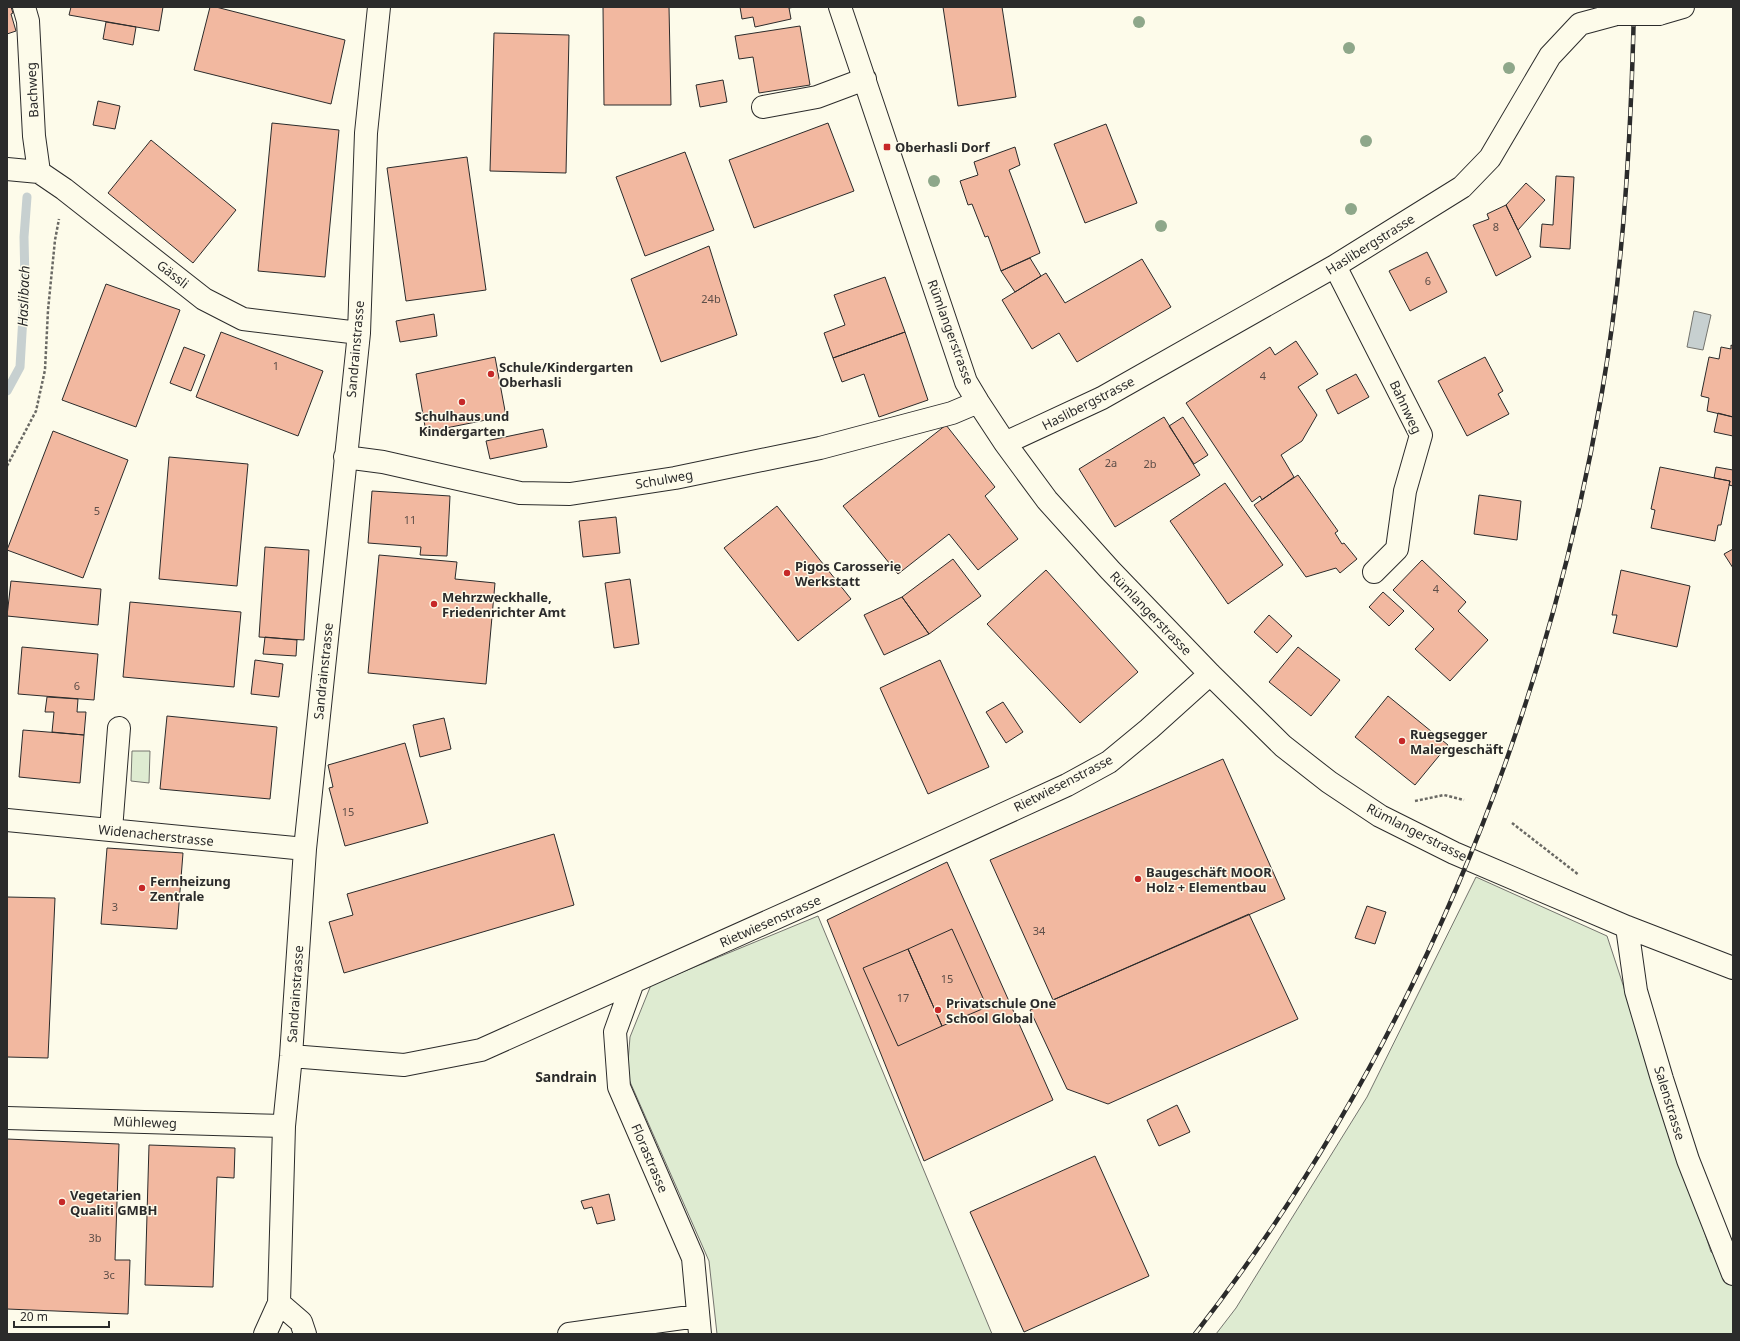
<svg xmlns="http://www.w3.org/2000/svg" width="1740" height="1341" font-family="'Noto Sans',sans-serif">
<rect width="100%" height="100%" fill="#fdfbea"/>
<!-- green -->
<path fill="#deebd1" stroke="#74746e" d="M132 751H150L149 783 131 781Z
M1476 877 1607 936 1711 1252 1733 1267V1334H1216L1236 1308 1367 1097Z
M818 916 992 1334H717L709 1261 627 1075 630 1037 651 985Z"/>
<!-- water -->
<path fill="#c7d0d0" stroke="#74746e" d="M1694 311 1711 315 1703 350 1687 347Z"/>
<g fill="none" stroke-linecap="round" stroke-linejoin="round">
<!-- stream -->
<path stroke="#c7d0d0" stroke-width="9" d="M7 391 20 367 25 282 24 237 27 197"/>
</g>
<!-- building -->
<path fill="#f2b8a0" stroke="#2b2b2b" d="M7 7H11L13 13 11 14 16 31 7 34Z
M71 7H163L159 31 69 15Z
M210 7H216L345 40 331 104 194 70Z
M603 7H669L671 105H604Z
M740 7H795L789 8 791 19 755 27 753 17 742 19Z
M943 7H1002L1016 97 958 106Z
M106 22 136 27 133 45 103 39Z
M800 26 810 85 759 93 753 57 739 59 735 36Z
M494 33 569 35 566 173 490 171Z
M723 80 727 102 700 107 696 85Z
M98 101 120 106 115 129 93 125Z
M272 123 339 130 325 277 258 271Z
M828 123 854 191 754 228 729 160Z
M1106 124 1137 203 1085 223 1054 144Z
M151 140 236 210 193 263 108 193Z
M1015 147 1020 165 1009 170 1040 253 1001 271 988 236 985 237 972 204 968 205 960 181 978 175 974 162Z
M685 152 714 230 645 256 616 177Z
M467 157 486 290 406 301 387 168Z
M1556 176 1574 177 1570 249 1540 247 1542 224 1553 225Z
M1526 183 1545 200 1518 230 1506 205Z
M1506 205 1531 257 1496 276 1473 225 1489 219 1487 214Z
M709 246 737 335 661 362 631 279Z
M1427 252 1447 292 1410 311 1389 271Z
M1030 258 1041 276 1015 292 1001 271Z
M1142 259 1171 307 1077 362 1059 333 1032 349 1002 300 1046 273 1065 303Z
M885 277 905 332 833 358 824 333 845 325 834 295Z
M106 284 180 310 136 427 62 400Z
M434 314 437 336 400 342 396 321Z
M221 332 323 371 298 436 196 397Z
M905 332 928 400 879 417 864 374 842 382 833 358Z
M1296 341 1318 374 1298 387 1317 415 1302 441 1281 455 1294 477 1262 500 1260 496 1252 502 1186 403 1270 347 1275 355Z
M1731 345 1733 346V417L1707 411 1709 398 1701 396 1709 357 1719 359 1721 347 1731 349Z
M184 347 205 355 191 391 170 383Z
M495 357 506 416 426 432 416 374Z
M1485 357 1503 391 1498 394 1509 414 1467 436 1438 381Z
M1356 374 1369 397 1338 414 1326 390Z
M1718 413 1733 417V436L1714 432Z
M1164 417 1200 475 1115 527 1079 469Z
M1183 417 1208 455 1194 464 1169 426Z
M946 425 995 487 985 496 1018 539 978 570 949 534 898 574 843 506Z
M543 429 547 447 490 459 486 441Z
M53 431 128 460 83 578 7 550Z
M169 457 248 464 237 586 159 579Z
M1660 467 1730 481 1721 525H1718L1715 541 1651 528 1655 510 1651 509Z
M1716 467 1733 470V486L1729 485 1730 481 1714 478Z
M1298 475 1338 531 1335 533 1342 544 1344 543 1357 559 1340 573 1336 568 1306 577 1254 505Z
M1225 483 1283 565 1228 604 1170 521Z
M372 491 450 496 447 556 420 555 421 547 368 543Z
M1479 495 1521 501 1517 540 1474 534Z
M777 506 851 599 798 641 724 548Z
M616 517 620 553 583 557 579 521Z
M265 547 309 550 304 640 259 637Z
M1733 549V568L1724 554Z
M379 555 457 562 455 579 495 583 486 684 368 673Z
M953 559 981 596 929 634 902 597Z
M1422 560 1466 602 1458 611 1488 640 1450 681 1415 649 1434 629 1393 590Z
M1046 570 1138 672 1080 723 987 624Z
M1621 570 1690 586 1677 647 1613 633 1617 615H1612Z
M630 579 639 644 614 648 605 583Z
M11 581 101 589 98 625 7 616Z
M1383 592 1404 611 1389 626 1369 607Z
M902 597 929 634 884 655 864 615Z
M130 602 241 612 234 687 123 677Z
M1269 615 1292 636 1277 653 1254 632Z
M265 637 297 640 296 656 263 654Z
M22 647 98 654 94 700 18 694Z
M1298 647 1340 680 1311 716 1269 682Z
M255 660 283 664 279 697 251 694Z
M940 660 989 767 928 794 880 688Z
M1388 696 1448 745 1415 785 1355 737Z
M47 697 78 699 77 712H86L84 735 52 732 54 712H45Z
M1003 702 1023 732 1006 743 986 712Z
M167 716 277 727 270 799 160 789Z
M444 718 451 749 420 757 413 725Z
M23 730 84 735 80 783 19 777Z
M405 743 428 823 345 846 329 788 333 787 328 765Z
M1223 759 1285 899 1053 1000 990 860Z
M554 834 574 905 344 973 329 922 353 915 347 894Z
M107 848 183 853 177 929 101 924Z
M947 862 1053 1100 924 1161 827 920Z
M7 897 55 898 48 1058 7 1057Z
M1367 906 1386 912 1375 944 1355 938Z
M1249 914 1298 1019 1108 1104 1067 1089 1030 1010Z
M952 929 987 1007 942 1026 908 949Z
M908 949 942 1026 898 1046 863 968Z
M1177 1105 1190 1132 1159 1146 1147 1120Z
M7 1139 119 1144 115 1260H130L128 1314 7 1309Z
M149 1145 235 1148 234 1178 217 1177 213 1287 145 1285Z
M1095 1156 1149 1276 1024 1332 970 1212Z
M609 1194 615 1220 597 1224 592 1207 584 1209 581 1201Z"/>
<g fill="none" stroke-linecap="round" stroke-linejoin="round">
<defs>
<path id="minor" d="M24 7 28 21 34 136 39 172
M840 7 966 382 978 402 1005 443 1047 500 1110 570 1210 674 1283 746 1329 782 1380 816 1454 853 1627 927 1733 968
M1659 14 1683 7
M763 107 817 97 865 79
M7 169 39 172 64 189 204 299 243 319 359 333
M1335 266 1421 435 1405 491 1397 549 1374 572
M1005 443 1102 398 1335 266 1462 187 1490 158 1550 56 1580 24 1617 14
M345 457 383 462 520 493 570 494 675 478 820 448 952 413 978 402
M7 820 305 849
M111 830 119 728
M1627 927 1636 991 1662 1079 1688 1160 1733 1274
M633 982 615 1032 619 1087 693 1258 700 1334
M291 1056 404 1065 481 1050 818 899 1067 785 1109 762 1149 729 1210 674
M7 1118 284 1126
M279 1303 301 1322 305 1334
M265 1334 279 1303 284 1126 291 1056 305 849 359 333 366 133 379 7
M569 1334 697 1316"/>
</defs>
<!-- minor casing -->
<use href="#minor" stroke="#2b2b2b" stroke-width="24"/>
<!-- path -->
<path stroke="#6a6964" stroke-width="2.5" stroke-dasharray="3 2" stroke-linecap="butt" d="M7 466 36 411 45 370 48 310 55 240 59 219
M1415 801 1444 795 1464 800
M1512 823 1579 875"/>
<!-- minor -->
<use href="#minor" stroke="#fdfbea" stroke-width="22"/>
<defs>
<path id="rail" d="M1195 1334C1408 1060 1544 732 1602 392 1624 264 1631 136 1634 7"/>
</defs>
<!-- rail casing -->
<use href="#rail" stroke="#2b2b2b" stroke-width="4.5"/>
<!-- rail -->
<use href="#rail" stroke="#fdfbea" stroke-width="3" stroke-dasharray="9" stroke-linecap="butt"/>
<defs>
<path id="minor-bridge" d="M1617 14H1659"/>
</defs>
<!-- minor-bridge casing -->
<use href="#minor-bridge" stroke="#2b2b2b" stroke-width="24" stroke-linecap="butt"/>
<!-- minor-bridge -->
<use href="#minor-bridge" stroke="#fdfbea" stroke-width="22"/>
</g>
<!-- trees -->
<g fill="#8ea78a">
<circle cx="1139" cy="22" r="6"/>
<circle cx="1349" cy="48" r="6"/>
<circle cx="1509" cy="68" r="6"/>
<circle cx="1366" cy="141" r="6"/>
<circle cx="934" cy="181" r="6"/>
<circle cx="1351" cy="209" r="6"/>
<circle cx="1161" cy="226" r="6"/>
</g>
<!-- markers -->
<g fill="#c62828" stroke="#fdfbea" stroke-width="1.5">
<rect x="883" y="143" width="8" height="8" rx="2"/>
<circle cx="491" cy="374" r="4"/>
<circle cx="462" cy="402" r="4"/>
<circle cx="787" cy="573" r="4"/>
<circle cx="434" cy="604" r="4"/>
<circle cx="1402" cy="741" r="4"/>
<circle cx="1138" cy="879" r="4"/>
<circle cx="142" cy="888" r="4"/>
<circle cx="938" cy="1010" r="4"/>
<circle cx="62" cy="1202" r="4"/>
</g>
<g text-anchor="middle" dominant-baseline="central" stroke-width="3" stroke-linejoin="round" paint-order="stroke">
<!-- number labels -->
<g font-size="11" fill="#5d4e48">
<text x="1496" y="226">8</text>
<text x="1428" y="280">6</text>
<text x="711" y="298">24b</text>
<text x="276" y="365">1</text>
<text x="1263" y="375">4</text>
<text x="1111" y="462">2a</text>
<text x="1150" y="463">2b</text>
<text x="97" y="510">5</text>
<text x="410" y="519">11</text>
<text x="1436" y="588">4</text>
<text x="77" y="685">6</text>
<text x="348" y="811">15</text>
<text x="115" y="906">3</text>
<text x="1039" y="930">34</text>
<text x="947" y="978">15</text>
<text x="903" y="997">17</text>
<text x="95" y="1237">3b</text>
<text x="109" y="1274">3c</text>
</g>
<!-- street labels -->
<g font-size="13" fill="#2b2b2b" stroke="#fdfbea">
<text transform="translate(32 90) rotate(-93)">Bachweg</text>
<text transform="translate(1370 244) rotate(-32)">Haslibergstrasse</text>
<text transform="translate(173 274) rotate(38)">Gässli</text>
<text transform="translate(951 332) rotate(70)">Rümlangerstrasse</text>
<text transform="translate(355 349) rotate(-85)">Sandrainstrasse</text>
<text transform="translate(1088 403) rotate(-27)">Haslibergstrasse</text>
<text transform="translate(1406 407) rotate(65)">Bahnweg</text>
<text transform="translate(664 479) rotate(-10)">Schulweg</text>
<text transform="translate(1151 613) rotate(46)">Rümlangerstrasse</text>
<text transform="translate(323 671) rotate(-84)">Sandrainstrasse</text>
<text transform="translate(1063 783) rotate(-27)">Rietwiesenstrasse</text>
<text transform="translate(1417 832) rotate(27)">Rümlangerstrasse</text>
<text transform="translate(156 835) rotate(6)">Widenacherstrasse</text>
<text transform="translate(770 921) rotate(-24)">Rietwiesenstrasse</text>
<text transform="translate(295 994) rotate(-86)">Sandrainstrasse</text>
<text transform="translate(1670 1103) rotate(73)">Salenstrasse</text>
<text transform="translate(145 1122) rotate(2)">Mühleweg</text>
<text transform="translate(650 1158) rotate(67)">Florastrasse</text>
</g>
<!-- poi labels -->
<g font-size="13" font-weight="bold" fill="#2b2b2b" stroke="#fdfbea" text-anchor="start">
<text x="895" y="147">Oberhasli Dorf</text>
<text x="499" y="367">Schule/Kindergarten<tspan x="499" dy="15">Oberhasli</tspan></text>
<text x="462" y="416" text-anchor="middle">Schulhaus und<tspan x="462" dy="15">Kindergarten</tspan></text>
<text x="795" y="566">Pigos Carosserie<tspan x="795" dy="15">Werkstatt</tspan></text>
<text x="442" y="597">Mehrzweckhalle,<tspan x="442" dy="15">Friedenrichter Amt</tspan></text>
<text x="1410" y="734">Ruegsegger<tspan x="1410" dy="15">Malergeschäft</tspan></text>
<text x="1146" y="872">Baugeschäft MOOR<tspan x="1146" dy="15">Holz + Elementbau</tspan></text>
<text x="150" y="881">Fernheizung<tspan x="150" dy="15">Zentrale</tspan></text>
<text x="946" y="1003">Privatschule One<tspan x="946" dy="15">School Global</tspan></text>
<text x="70" y="1195">Vegetarien<tspan x="70" dy="15">Qualiti GMBH</tspan></text>
</g>
<!-- water labels -->
<g font-size="14" font-style="italic" fill="#2b2b2b" stroke="#fdfbea">
<text transform="translate(23 296) rotate(-88)">Haslibach</text>
</g>
<!-- neighbourhood labels -->
<g font-size="14" font-weight="bold" fill="#2b2b2b" stroke="#fdfbea">
<text x="566" y="1076">Sandrain</text>
</g>
</g>
<!-- border -->
<rect width="1740" height="1341" fill="none" stroke="#2b2b2b" stroke-width="16"/>
<!-- scale -->
<path d="M14 1321v6h95v-6" fill="none" stroke="#2b2b2b" stroke-width="2"/>
<text x="20" y="1321" font-size="12" fill="#2b2b2b" stroke="#fdfbea" stroke-width="3" paint-order="stroke">20 m</text>
</svg>
